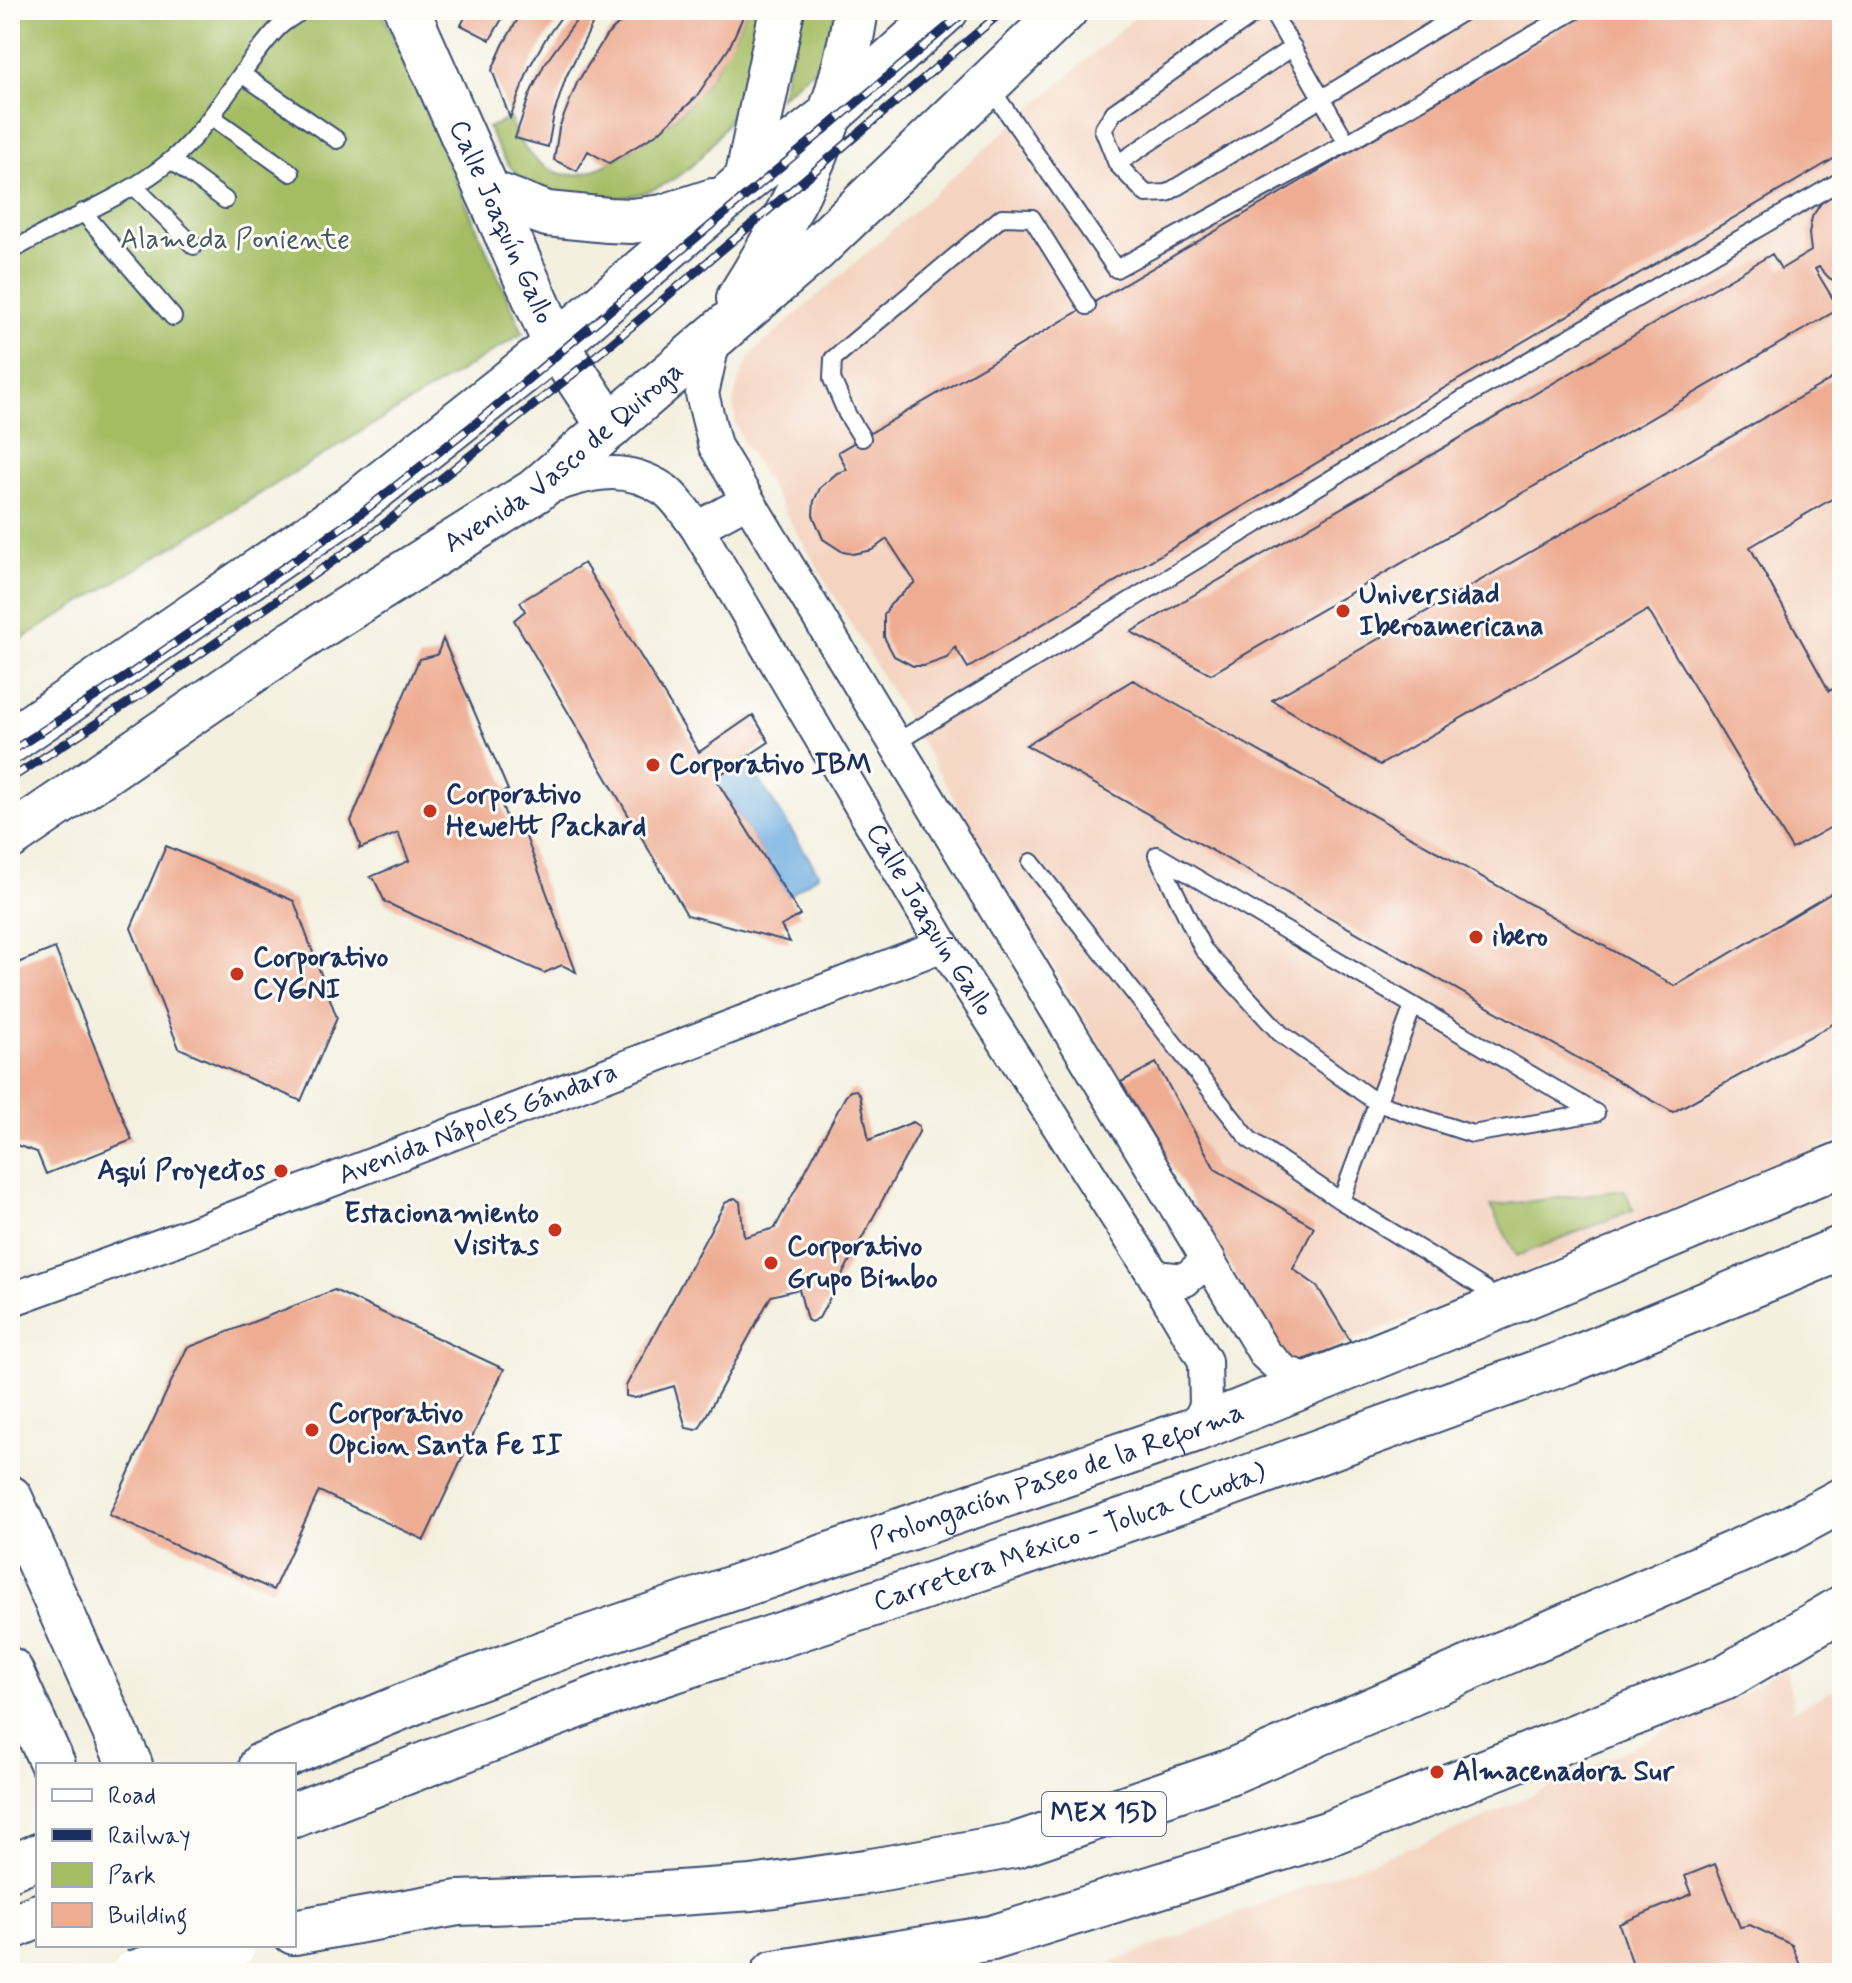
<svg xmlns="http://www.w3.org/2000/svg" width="1852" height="1983" font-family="Mynerve,sans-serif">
<rect width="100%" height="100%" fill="#fdfcf7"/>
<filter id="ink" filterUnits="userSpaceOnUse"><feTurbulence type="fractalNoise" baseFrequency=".0125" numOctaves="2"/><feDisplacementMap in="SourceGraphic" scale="16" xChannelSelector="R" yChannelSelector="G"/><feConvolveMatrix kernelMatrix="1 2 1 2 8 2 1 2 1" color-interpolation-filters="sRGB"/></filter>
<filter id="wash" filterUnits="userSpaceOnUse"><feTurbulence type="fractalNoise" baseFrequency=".006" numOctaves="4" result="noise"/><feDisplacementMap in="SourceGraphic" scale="32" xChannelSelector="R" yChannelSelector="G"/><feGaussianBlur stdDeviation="1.8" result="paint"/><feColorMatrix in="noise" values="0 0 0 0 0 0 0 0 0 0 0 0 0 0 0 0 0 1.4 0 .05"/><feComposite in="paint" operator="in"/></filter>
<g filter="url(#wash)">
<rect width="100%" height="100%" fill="#f3f0df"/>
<!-- built -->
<path fill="#f4d3c0" d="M1143 10H1842V1138L1796 1160 1485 1289 1289 1365 744 443 736 425 733 402 740 377 751 354Z
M1786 1668 1794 1710 1834 1690 1842 1705V1973H1078L1104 1966 1321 1880 1467 1826 1743 1694Z"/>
<!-- green -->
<path fill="#a4bd63" stroke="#607660" stroke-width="2" d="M10 10H381L523 333 10 646Z
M746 10H766C759 35 756 64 746 87 712 160 664 209 578 196 567 195 553 195 542 191 514 180 500 154 488 128L510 118C514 134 518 142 530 154 564 191 596 172 632 149 655 134 680 117 697 94 718 68 733 40 746 10Z
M801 10H836L821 63 780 97Z
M1625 1190 1633 1210 1517 1256 1490 1206Z"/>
<!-- water -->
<path fill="#6dace0" stroke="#446e9f" stroke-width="2" d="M745 758 819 874 788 896 715 778Z"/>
<g id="blocks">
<!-- building -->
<path fill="#eeac92" d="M469 10H507L490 40 461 25Z
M523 10H566L546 38 530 66 510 118 492 70 503 45Z
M584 10H604L592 25 566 77 554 114 548 147 515 138 530 94 544 65Z
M634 10H746L729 48 696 97 658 133 609 163 588 151 577 171 554 160 559 128 577 83 606 36Z
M1593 10H1837L1842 17V154L968 668 955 647 947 658 924 666H913L894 656 884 637V615L890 605 915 582 887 539 872 550 853 554 843 552 823 539 813 515 814 501 820 488 837 473 847 470 838 452Z
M1842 188V285L1829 278 1819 267 1815 269 1839 309 1211 674 1131 632 1772 254 1781 269 1811 251 1809 234 1812 217 1821 203Z
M1842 373V493L1750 547 1829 691 1842 684V821L1792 849 1648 610 1380 765 1272 700Z
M584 563 699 752 753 715 769 742 715 778 800 915 781 926 790 942 687 915 514 620 525 611 520 602Z
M443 639 508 790 498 794 508 822 519 818 576 972 562 965 544 973 400 909 385 902 374 879 370 877 409 861 398 833 359 849 360 845 351 821 419 659 437 655Z
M1133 680 1675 986 1842 887V1019L1673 1112 1026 745Z
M166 846 294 901 337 1018 301 1101 179 1048 131 928Z
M55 948 132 1140 46 1174 37 1152 10 1143V966Z
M1156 1063 1215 1169 1314 1227 1293 1269 1317 1286 1351 1342 1289 1365 1121 1082Z
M856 1090 860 1095 869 1140 913 1122 919 1126V1132L819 1318 811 1322 807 1320 799 1289 771 1296 700 1427 696 1430 686 1428 674 1386 635 1398 626 1396V1386L725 1203 735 1198 740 1202 744 1237 775 1228 845 1097 850 1091Z
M334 1290 504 1369 424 1540 319 1491 273 1590 109 1515 187 1348Z
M1715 1864 1740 1927 1750 1925 1792 1945 1803 1973H1636L1619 1924 1692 1894 1685 1876Z"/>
</g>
</g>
<g filter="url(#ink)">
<use href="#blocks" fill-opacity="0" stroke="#3b4c71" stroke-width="2"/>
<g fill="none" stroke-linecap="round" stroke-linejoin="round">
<defs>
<path id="lane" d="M1260 10 1114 112 1103 129 1117 164 1146 194 1167 193 1466 10
M1271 10 1347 143
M243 75 337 140
M989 86 1116 269 1347 143 1576 10
M211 116 291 173
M171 160 225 200
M1117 164 1293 47
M134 186 194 246
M83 212 173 317
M10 252C62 220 123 200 170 161 214 124 239 69 278 28 285 21 295 16 303 10
M862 438 847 414 832 379 833 359 1002 217 1032 218 1087 306
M895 743 1481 388 1842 180
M1157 855 1596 1113 1472 1134 1377 1103 1280 1033 1203 949Z
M1031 862 1249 1139 1341 1201 1485 1289 1493 1307
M1341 1201 1413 1006"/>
<g id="street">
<path d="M715 335 702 394 715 446 1265 1354 1285 1372 1314 1382"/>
<path id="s1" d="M546 488C589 474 623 462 665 490 677 499 688 516 697 528L943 945 1155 1277 1205 1361 1206 1406 1194 1430"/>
<path d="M697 528 747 501"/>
<path d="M1155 1277 1185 1280 1209 1259"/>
<path id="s2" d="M10 1300 189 1235 943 945"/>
</g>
<g id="secondary">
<path id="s3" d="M407 10 556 345 610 427"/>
<path d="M747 180 782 10"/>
<path d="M488 192 547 214 608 220 631 221 663 217 713 201"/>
<path d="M739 298C794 212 841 113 856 10"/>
<path d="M10 741 349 509 556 345 747 180 831 114 946 10"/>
<path id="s4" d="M10 837 295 642 535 491 816 249 1065 10"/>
<path d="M10 1498 130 1765"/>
<path d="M10 1670 53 1765"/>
<path id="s5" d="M262 1765 438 1692 561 1647 1194 1430 1551 1286 1842 1164"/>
<path d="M10 1868 38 1856"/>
<path d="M774 1973 992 1938 1327 1834 1724 1678 1842 1608"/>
</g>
<g id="highway">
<path id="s6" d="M294 1815 642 1681 1205 1493 1569 1361 1842 1248"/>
<path d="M10 1928 38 1916"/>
<path d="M294 1932 458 1903 605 1898 752 1888 872 1871 1016 1845 1232 1771 1787 1530 1842 1500"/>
</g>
</defs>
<!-- lane casing -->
<use href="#lane" stroke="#3b4c71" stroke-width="20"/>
<!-- street casing -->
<use href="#street" stroke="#3b4c71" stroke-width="36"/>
<!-- secondary casing -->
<use href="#secondary" stroke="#3b4c71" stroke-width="48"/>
<!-- highway casing -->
<use href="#highway" stroke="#3b4c71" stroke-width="48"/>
<!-- lane -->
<use href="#lane" stroke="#fff" stroke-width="16"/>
<!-- street -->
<use href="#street" stroke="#fff" stroke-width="32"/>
<!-- secondary -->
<use href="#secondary" stroke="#fff" stroke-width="44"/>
<!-- highway -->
<use href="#highway" stroke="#fff" stroke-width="44"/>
<defs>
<path id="rail" d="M10 752 130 674 355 518 477 422 967 10
M10 779 148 690 369 536 612 343 1004 10"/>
</defs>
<!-- rail casing -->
<use href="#rail" stroke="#1b2f5e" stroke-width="9"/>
<!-- rail -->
<use href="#rail" stroke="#fdfcf7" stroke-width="6" stroke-dasharray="18" stroke-linecap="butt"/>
<defs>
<path id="highway-bridge" d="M134 1973 193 1953 233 1945"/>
</defs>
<!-- highway-bridge casing -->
<use href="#highway-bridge" stroke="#3b4c71" stroke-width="48" stroke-linecap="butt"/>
<!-- highway-bridge -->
<use href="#highway-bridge" stroke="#fff" stroke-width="44"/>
</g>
</g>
<!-- markers -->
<g fill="#c8321e" stroke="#fdfcf7" stroke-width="3">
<circle cx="1343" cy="611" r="8"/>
<circle cx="653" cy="765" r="8"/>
<circle cx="430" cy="811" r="8"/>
<circle cx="1476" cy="937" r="8"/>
<circle cx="237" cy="974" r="8"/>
<circle cx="281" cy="1171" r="8"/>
<circle cx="555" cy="1230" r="8"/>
<circle cx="771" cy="1263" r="8"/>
<circle cx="312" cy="1430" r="8"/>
<circle cx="1437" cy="1772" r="8"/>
</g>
<g text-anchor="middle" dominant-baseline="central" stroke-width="6" stroke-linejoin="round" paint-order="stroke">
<!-- shield labels -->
<rect fill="#fdfcf7" stroke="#5f6c8c" stroke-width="2" x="1042" y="1792" width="124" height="44" rx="6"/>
<g font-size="26" font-weight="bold" fill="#1b2f5e">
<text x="1104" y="1814">MEX 15D</text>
</g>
<!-- street labels -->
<g font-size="28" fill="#1b2f5e" stroke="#fdfcf7">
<text stroke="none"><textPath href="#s3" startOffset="232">Calle Joaquín Gallo</textPath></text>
<text stroke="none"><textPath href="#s4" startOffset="672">Avenida Vasco de Quiroga</textPath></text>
<text stroke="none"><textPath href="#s1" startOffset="630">Calle Joaquín Gallo</textPath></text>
<text stroke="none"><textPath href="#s2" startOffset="500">Avenida Nápoles Gándara</textPath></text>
<text stroke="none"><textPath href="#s5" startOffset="846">Prolongación Paseo de la Reforma</textPath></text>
<text stroke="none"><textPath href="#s6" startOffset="824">Carretera México - Toluca (Cuota)</textPath></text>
</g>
<!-- park labels -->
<g font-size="28" fill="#445a60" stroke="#fdfcf7">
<text x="235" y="240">Alameda Poniente</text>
</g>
<!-- poi labels -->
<g font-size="28" font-weight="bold" fill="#1b2f5e" stroke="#fdfcf7" text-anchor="start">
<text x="1359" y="595">Universidad<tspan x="1359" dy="32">Iberoamericana</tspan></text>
<text x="669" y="765">Corporativo IBM</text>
<text x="446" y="795">Corporativo<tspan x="446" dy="32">Heweltt Packard</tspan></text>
<text x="1492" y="937">ibero</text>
<text x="253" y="958">Corporativo<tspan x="253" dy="32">CYGNI</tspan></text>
<text x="265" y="1171" text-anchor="end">Aquí Proyectos</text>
<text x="539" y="1214" text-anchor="end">Estacionamiento<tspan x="539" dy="32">Visitas</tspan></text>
<text x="787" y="1247">Corporativo<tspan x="787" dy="32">Grupo Bimbo</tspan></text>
<text x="328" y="1414">Corporativo<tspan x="328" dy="32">Opcion Santa Fe II</tspan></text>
<text x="1453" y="1772">Almacenadora Sur</text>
</g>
</g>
<!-- margin -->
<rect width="1852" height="1983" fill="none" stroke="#fdfcf7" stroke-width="40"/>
<!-- legend -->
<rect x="36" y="1763" width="260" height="184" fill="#fdfcf7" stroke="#a3aaba" stroke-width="2"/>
<rect x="52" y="1789" width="40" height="12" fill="#ffffff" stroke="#a3aaba" stroke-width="2"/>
<text x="108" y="1803" font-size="24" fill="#1b2f5e">Road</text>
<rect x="52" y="1829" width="40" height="12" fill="#1b2f5e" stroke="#a3aaba" stroke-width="2"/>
<text x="108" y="1843" font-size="24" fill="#1b2f5e">Railway</text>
<rect x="52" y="1863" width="40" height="24" fill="#a4bd63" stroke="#a3aaba" stroke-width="2"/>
<text x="108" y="1883" font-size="24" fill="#1b2f5e">Park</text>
<rect x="52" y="1903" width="40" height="24" fill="#eeac92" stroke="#a3aaba" stroke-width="2"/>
<text x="108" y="1923" font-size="24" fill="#1b2f5e">Building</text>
</svg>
